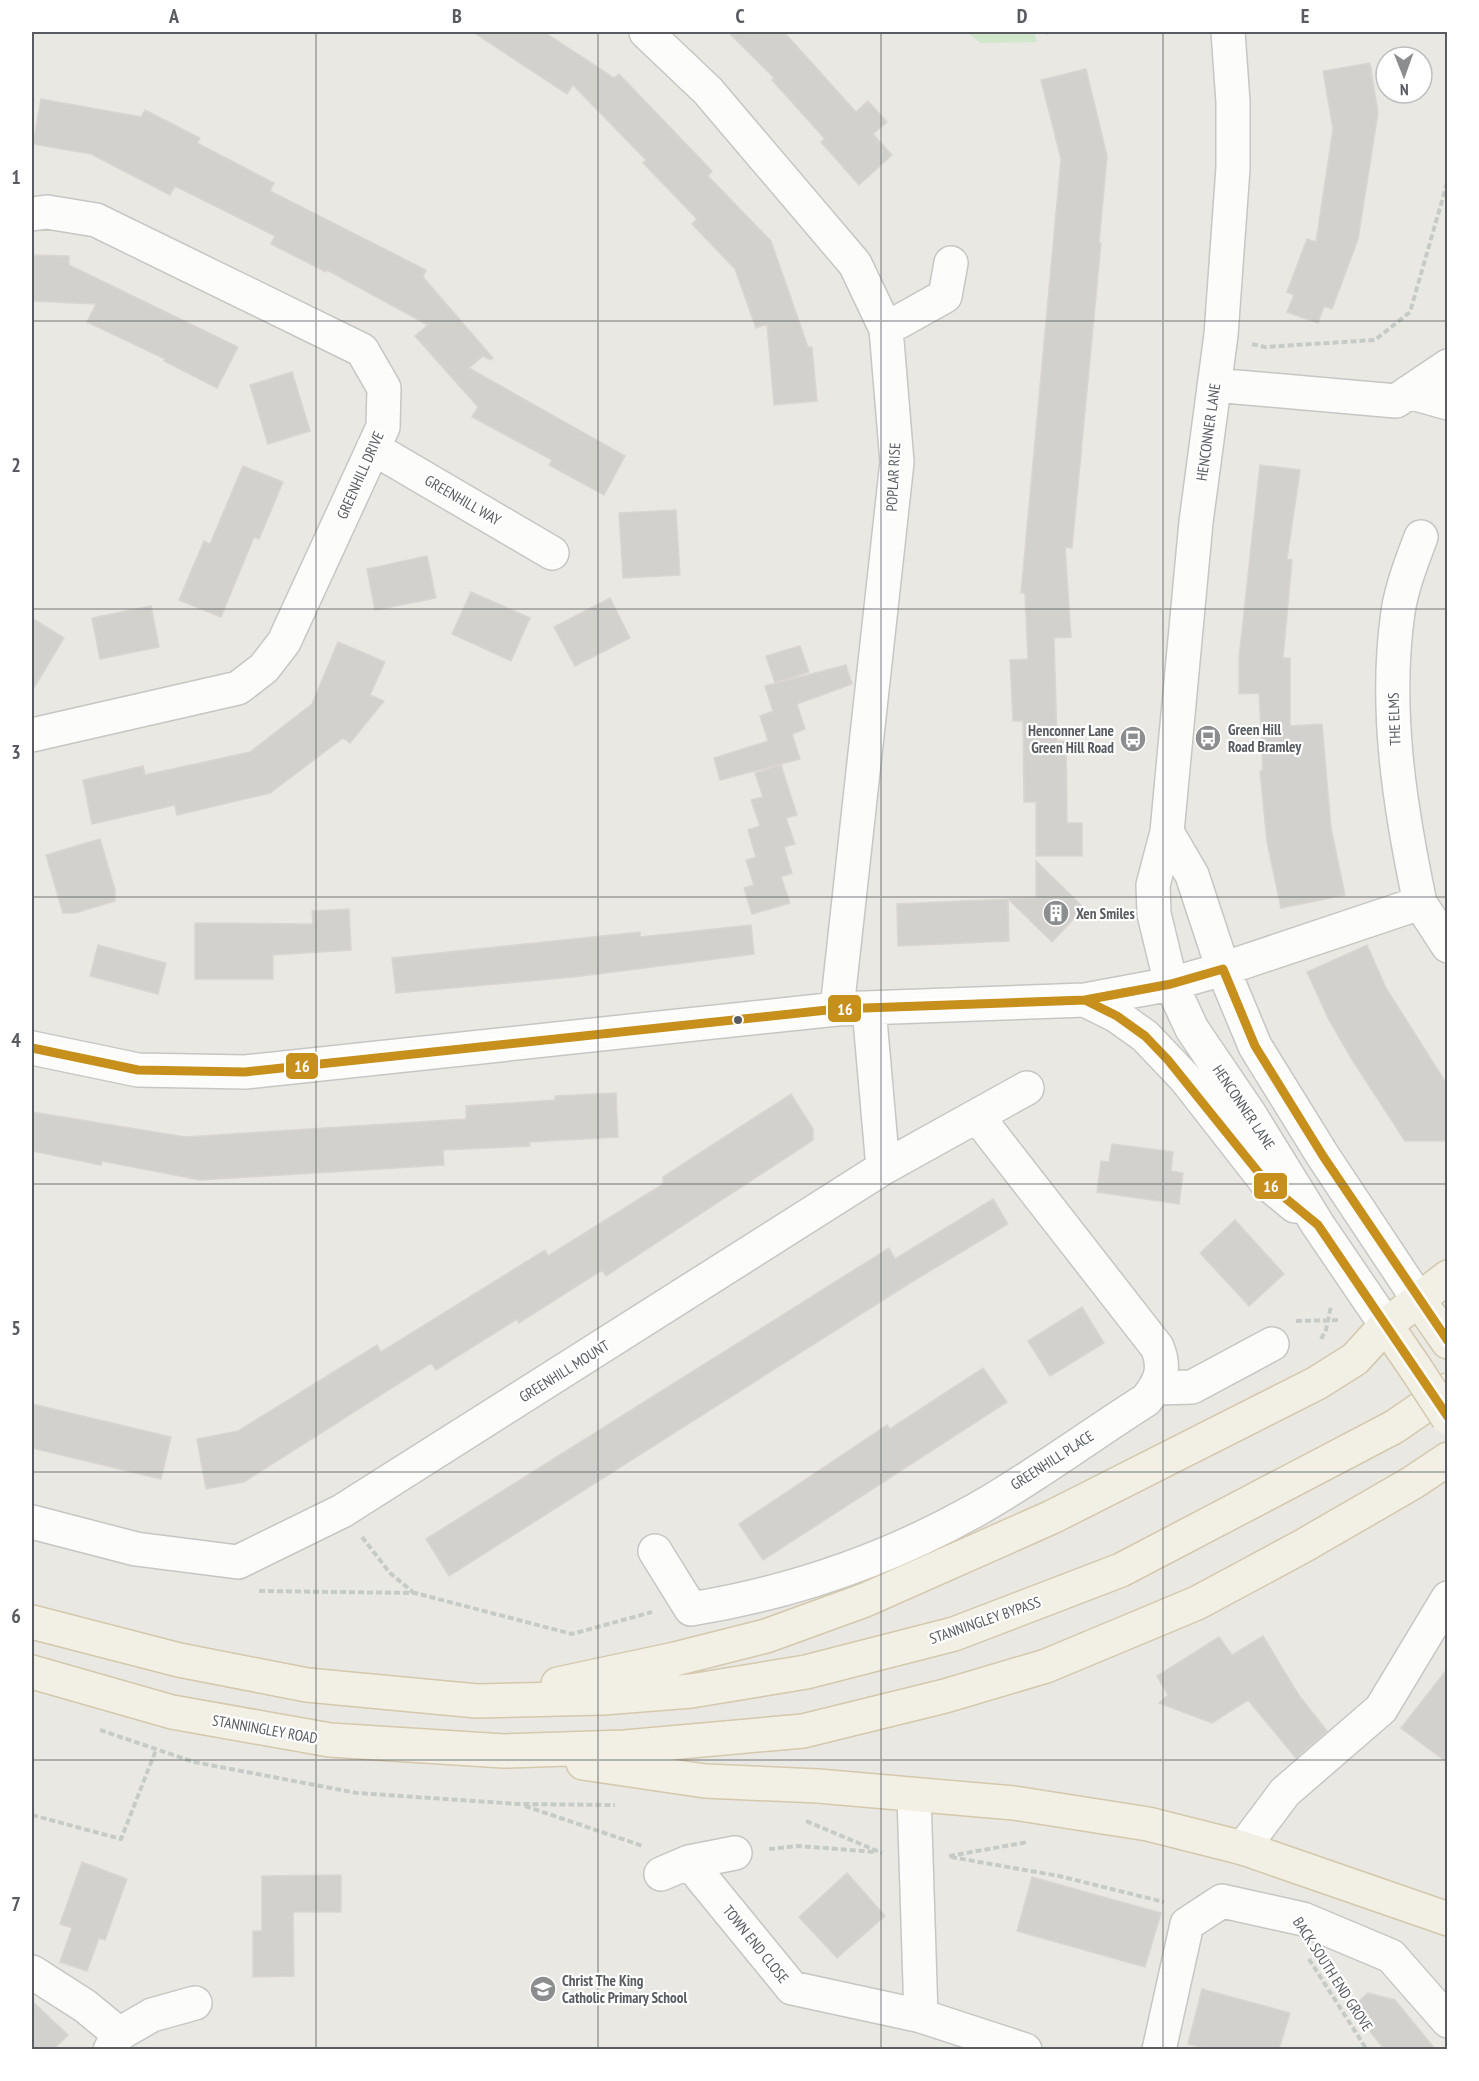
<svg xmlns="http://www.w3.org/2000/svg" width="1479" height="2081" font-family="'PT Sans Narrow',sans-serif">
<rect width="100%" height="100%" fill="#eae8e2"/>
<!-- green -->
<path fill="#d0e7cb" d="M966 32H1034L1037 42 981 43Z"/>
<!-- building -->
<path fill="#d2d1cd" stroke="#d9d6d1" stroke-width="1.5" d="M473 32H544L614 78 619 74 712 171 708 176 771 241 808 347H812L817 401 774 405 767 324 756 328 735 269 692 224 697 219 643 163 646 160 573 85 567 94Z
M728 32H784L856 112 868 101 887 122 873 134 892 155 859 185 821 142 825 139 772 80 774 78Z
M1370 63 1378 113 1358 239 1332 309 1324 306 1318 323 1287 312 1294 295 1287 292 1307 239 1316 242 1333 129 1323 71Z
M1086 69 1107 156 1099 243H1101L1072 548 1065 547 1071 637 1054 638 1057 741H1066L1067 823H1082V856H1036V802H1024L1023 721H1013L1010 660 1028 659 1025 593H1021L1061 159 1041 80Z
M41 99 141 117 145 110 200 138 197 143 274 183 270 191 426 270 423 277 493 358 491 360 483 356 469 368 625 456 604 495 549 465 552 460 472 417 478 407 415 336 428 325 327 270 326 272 271 244 275 236 175 186 170 195 91 154 33 144Z
M32 255 69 256V265L238 347 217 388 164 361 165 359 87 322 96 304 32 301Z
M292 372 310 431 268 444 250 385Z
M1260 465 1300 470 1287 559 1292 560 1283 658H1290V726L1322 724 1331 828 1345 895 1281 908 1267 842 1260 771 1263 770 1259 693 1239 694V658Z
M243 466 283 482 259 539 254 537 221 617 179 600 204 541 210 544Z
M676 510 680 575 623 578 619 513Z
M427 556 436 598 375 610 367 569Z
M471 592 530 618 511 661 452 634Z
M610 598 630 638 575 666 554 627Z
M151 606 159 647 100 659 92 618Z
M32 618 64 638 32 691Z
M338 642 385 662 370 695 384 701 350 743 343 738 270 793 177 815 175 805 92 824 83 780 143 766 145 775 250 752 312 704Z
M800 646 809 672 775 683 766 656Z
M846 665 852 684 797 704 805 729 792 734 800 759 720 780 714 758 768 741 760 716 773 711 765 686Z
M781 765 797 815 786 818 795 844 784 847 792 873 781 877 790 903 752 914 744 888 754 885 746 860 756 857 748 830 760 826 751 800 763 797 755 773Z
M100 839 115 890V901L75 913H63L46 855Z
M1036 861 1084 908 1052 942 1008 899 1036 898Z
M1008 899 1009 941 898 946 897 904Z
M349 909 351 950 273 955V979H195V923L313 924 312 911Z
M751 925 754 954 573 977 396 993 392 958 640 932V937Z
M98 945 166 963 158 994 90 976Z
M1367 945 1386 988 1448 1086V1141H1405L1351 1058 1329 1020 1307 972Z
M616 1093 618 1137 529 1142 530 1146 443 1150 444 1165 200 1180 102 1161 101 1165 32 1151V1112L185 1137 466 1119V1106L555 1100V1096Z
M791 1094 813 1129V1140L606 1276 602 1270 519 1323 517 1319 436 1370 431 1363 244 1482 206 1489 197 1439 238 1431 377 1345 381 1352 545 1250 548 1256 663 1184V1177Z
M1112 1144 1173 1152 1171 1171 1183 1173 1179 1204 1097 1192 1101 1161 1109 1162Z
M993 1199 1008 1224 910 1283 449 1576 426 1539 889 1248 895 1259Z
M1235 1220 1284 1274 1249 1306 1200 1253Z
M1082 1307 1104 1343 1050 1376 1028 1341Z
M983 1368 1007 1402 763 1560 739 1524 887 1425 890 1429Z
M32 1404 171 1437 161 1479 32 1448Z
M1263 1636 1298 1694 1327 1731 1296 1758 1248 1700 1212 1723 1159 1703 1168 1695 1157 1676 1219 1637 1232 1655Z
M1448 1668V1763L1401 1728Z
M82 1862 127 1879 105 1940 99 1938 87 1971 60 1962 72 1928 60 1924Z
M847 1873 885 1916 837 1958 799 1917Z
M341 1875V1912H293L294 1976 253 1977V1931H262V1876Z
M1032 1877 1161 1913 1145 1967 1017 1931Z
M1202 1989 1290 2013 1279 2049H1208L1188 2044Z
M1368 1993 1395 2000 1435 2049H1384L1351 2008Z
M32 2001 68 2035 54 2049H32Z"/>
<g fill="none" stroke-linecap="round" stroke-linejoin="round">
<defs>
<path id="minor" d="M646 32 708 91 855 264 886 329 897 462 837 1009
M1228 32 1233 102V168L1221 335 1196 522 1167 832 1153 885 1154 914 1171 984 1192 1029 1249 1113 1318 1225 1386 1325
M32 214 47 212 96 220 362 350 384 388 383 427 284 642 264 668 238 688 32 735
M886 329 945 296 951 263
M1214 385 1396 401 1448 366
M1409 392 1448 403
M373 448 552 553
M1167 832 1192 875 1223 969 1255 1046 1323 1156 1418 1299
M1420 903C1400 808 1384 709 1398 612 1402 586 1412 561 1421 537
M1085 1000 1117 1016 1145 1036 1185 1078 1267 1183 1295 1206
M869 1008 883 1168
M32 1048 138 1070 245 1072 837 1009 1085 1000 1171 984 1223 969 1420 903 1448 946
M1157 1388 1192 1387 1272 1344
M32 1522 136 1549 238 1562 342 1511 883 1168 1027 1088
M655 1551 691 1609C790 1593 886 1560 974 1511 1033 1478 1089 1436 1146 1400 1161 1382 1166 1368 1157 1347L977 1116
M914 1796 921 2016
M1243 1848 1285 1792 1381 1709 1448 1598
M735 1853 689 1862 792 1988 921 2016 1025 2050
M661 1874 689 1862
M32 1972 85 2006 119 2034 110 2050
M119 2034 152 2015 195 2003
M1159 2050 1187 1924 1222 1901 1303 1919 1391 1956 1448 2021"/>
<path id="major" d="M1418 1299 1448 1342
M1386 1325 1416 1369
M32 1622 179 1660 307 1685 477 1701 603 1698 691 1691 806 1672 954 1634 1121 1570 1394 1427 1448 1390
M32 1672 172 1712 330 1740 504 1751 625 1747 803 1731 945 1696 1046 1666 1197 1603 1303 1546 1412 1483 1448 1459
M558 1684 675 1659 766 1636 865 1600 1052 1517 1317 1383 1355 1359 1386 1325 1448 1277
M583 1763 705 1781 818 1786 1014 1803 1148 1824 1243 1848 1448 1919"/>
</defs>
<!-- minor casing -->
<use href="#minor" stroke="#c6c6c4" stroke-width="36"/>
<!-- major casing -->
<use href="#major" stroke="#d4c8ad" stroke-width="36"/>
<!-- path -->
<path stroke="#c5ccc8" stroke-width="4" stroke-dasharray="6 3" stroke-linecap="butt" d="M1048 32 1049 34
M1252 344 1265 347 1375 340 1410 312 1448 180
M1296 1321 1340 1320
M1321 1339 1326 1330 1331 1306
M362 1537 390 1573 414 1593
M259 1591 415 1593 572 1634 652 1612
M100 1730 194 1762 357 1793 519 1804 615 1805
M525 1806 643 1846
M32 1815 121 1839 156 1750
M806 1821 882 1853
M769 1849 799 1846 875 1852
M949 1856 1028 1842
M951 1857 1059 1876 1164 1902
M1309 1959 1367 2050"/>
<!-- minor -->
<use href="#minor" stroke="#fcfcfb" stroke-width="33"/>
<!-- major -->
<use href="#major" stroke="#f2efe5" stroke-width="33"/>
<defs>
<path id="major-bridge" d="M1416 1369 1448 1418"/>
</defs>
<!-- major-bridge casing -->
<use href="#major-bridge" stroke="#d4c8ad" stroke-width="36" stroke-linecap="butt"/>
<!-- major-bridge -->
<use href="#major-bridge" stroke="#f2efe5" stroke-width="33"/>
<defs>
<path id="bus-1" d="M1058 1001 1085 1000 1117 1016 1145 1036 1168 1060 1267 1183 1318 1225 1448 1417
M32 1048 138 1070 245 1072 837 1009 1085 1000 1171 984 1223 969 1255 1046 1323 1156 1448 1341"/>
</defs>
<!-- bus-1 casing -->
<use href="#bus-1" stroke="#fff" stroke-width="14"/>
<!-- bus-1 -->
<use href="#bus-1" stroke="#c7901d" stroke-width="9"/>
</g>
<!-- grid -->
<path fill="none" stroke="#585c61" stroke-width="1.5" stroke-opacity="0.55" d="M316 32V2050M598 32V2050M881 32V2050M1163 32V2050M32 321H1448M32 609H1448M32 897H1448M32 1184H1448M32 1472H1448M32 1760H1448"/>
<!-- icons -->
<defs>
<symbol id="bus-disc" viewBox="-11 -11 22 22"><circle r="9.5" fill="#8b8d8e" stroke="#fff"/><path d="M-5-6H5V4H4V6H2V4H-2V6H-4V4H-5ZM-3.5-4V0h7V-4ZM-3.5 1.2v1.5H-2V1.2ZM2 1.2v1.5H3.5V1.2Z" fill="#fff"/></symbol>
<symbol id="building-disc" viewBox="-11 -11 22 22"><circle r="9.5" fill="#8b8d8e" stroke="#fff"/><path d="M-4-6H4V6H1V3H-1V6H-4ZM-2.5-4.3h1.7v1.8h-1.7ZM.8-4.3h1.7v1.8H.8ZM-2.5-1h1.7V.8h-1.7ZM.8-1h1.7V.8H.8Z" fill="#fff"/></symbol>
<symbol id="school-disc" viewBox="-11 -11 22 22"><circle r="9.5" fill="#8b8d8e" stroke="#fff"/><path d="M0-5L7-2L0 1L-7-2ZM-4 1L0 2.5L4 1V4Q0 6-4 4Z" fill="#fff"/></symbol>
</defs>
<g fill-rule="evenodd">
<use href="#bus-disc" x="1193" y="723" width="30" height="30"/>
<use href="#bus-disc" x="1118" y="724" width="30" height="30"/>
<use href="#building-disc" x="1041" y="898" width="30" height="30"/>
<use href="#school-disc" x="528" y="1974" width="30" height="30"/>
</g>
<!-- markers -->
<circle fill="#585c61" stroke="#fff" stroke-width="2" cx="738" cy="1020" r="5"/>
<g text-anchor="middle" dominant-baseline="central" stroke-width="4.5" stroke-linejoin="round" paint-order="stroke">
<!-- street labels -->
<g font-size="15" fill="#585c61" stroke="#fff">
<text transform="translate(1208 432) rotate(-82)">HENCONNER LANE</text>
<text transform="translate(360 475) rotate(-66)">GREENHILL DRIVE</text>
<text transform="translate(893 477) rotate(-87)">POPLAR RISE</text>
<text transform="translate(463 500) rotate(30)">GREENHILL WAY</text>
<text transform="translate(1394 719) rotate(-92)">THE ELMS</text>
<text transform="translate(1244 1107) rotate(56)">HENCONNER LANE</text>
<text transform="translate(564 1371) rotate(-32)">GREENHILL MOUNT</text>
<text transform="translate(1052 1460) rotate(-33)">GREENHILL PLACE</text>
<text transform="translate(985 1620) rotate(-19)">STANNINGLEY BYPASS</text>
<text transform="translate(265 1729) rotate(10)">STANNINGLEY ROAD</text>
<text transform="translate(756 1944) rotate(51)">TOWN END CLOSE</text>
<text transform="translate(1333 1974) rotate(57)">BACK SOUTH END GROVE</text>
</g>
<!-- poi labels -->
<g font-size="15" font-weight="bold" fill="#585c61" stroke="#fff" text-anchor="start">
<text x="1228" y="729">Green Hill<tspan x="1228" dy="17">Road Bramley</tspan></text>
<text x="1114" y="730" text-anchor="end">Henconner Lane<tspan x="1114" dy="17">Green Hill Road</tspan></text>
<text x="1076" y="913">Xen Smiles</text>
<text x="562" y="1980">Christ The King<tspan x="562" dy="17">Catholic Primary School</tspan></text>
</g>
</g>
<g stroke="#fff" stroke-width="2">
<rect x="827" y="994" width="35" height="29" rx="6" fill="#c7901d"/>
<rect x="285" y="1052" width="34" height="28" rx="6" fill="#c7901d"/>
<rect x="1253" y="1172" width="35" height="28" rx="6" fill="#c7901d"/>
</g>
<g font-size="16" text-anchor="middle" font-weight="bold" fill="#fff">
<text x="845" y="1015">16</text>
<text x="302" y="1072">16</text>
<text x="1271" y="1192">16</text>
</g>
<!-- border -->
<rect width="1479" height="2081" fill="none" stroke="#ffffff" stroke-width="66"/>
<!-- north arrow -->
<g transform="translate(1404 75) rotate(179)"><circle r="28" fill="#ffffff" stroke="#bcbec0" stroke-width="1.5"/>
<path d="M0-4.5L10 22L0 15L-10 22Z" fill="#8b8d8e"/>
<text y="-9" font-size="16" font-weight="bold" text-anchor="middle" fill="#585c61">N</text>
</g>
<rect x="33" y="33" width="1413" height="2015" fill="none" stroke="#585c61" stroke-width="2"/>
<g font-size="20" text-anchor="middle" font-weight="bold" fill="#585c61">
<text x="174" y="23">A</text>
<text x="457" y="23">B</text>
<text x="740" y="23">C</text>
<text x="1022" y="23">D</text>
<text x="1305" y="23">E</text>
<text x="16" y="184">1</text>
<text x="16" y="472">2</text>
<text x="16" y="759">3</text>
<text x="16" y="1047">4</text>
<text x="16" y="1335">5</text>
<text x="16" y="1623">6</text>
<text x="16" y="1911">7</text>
</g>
</svg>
